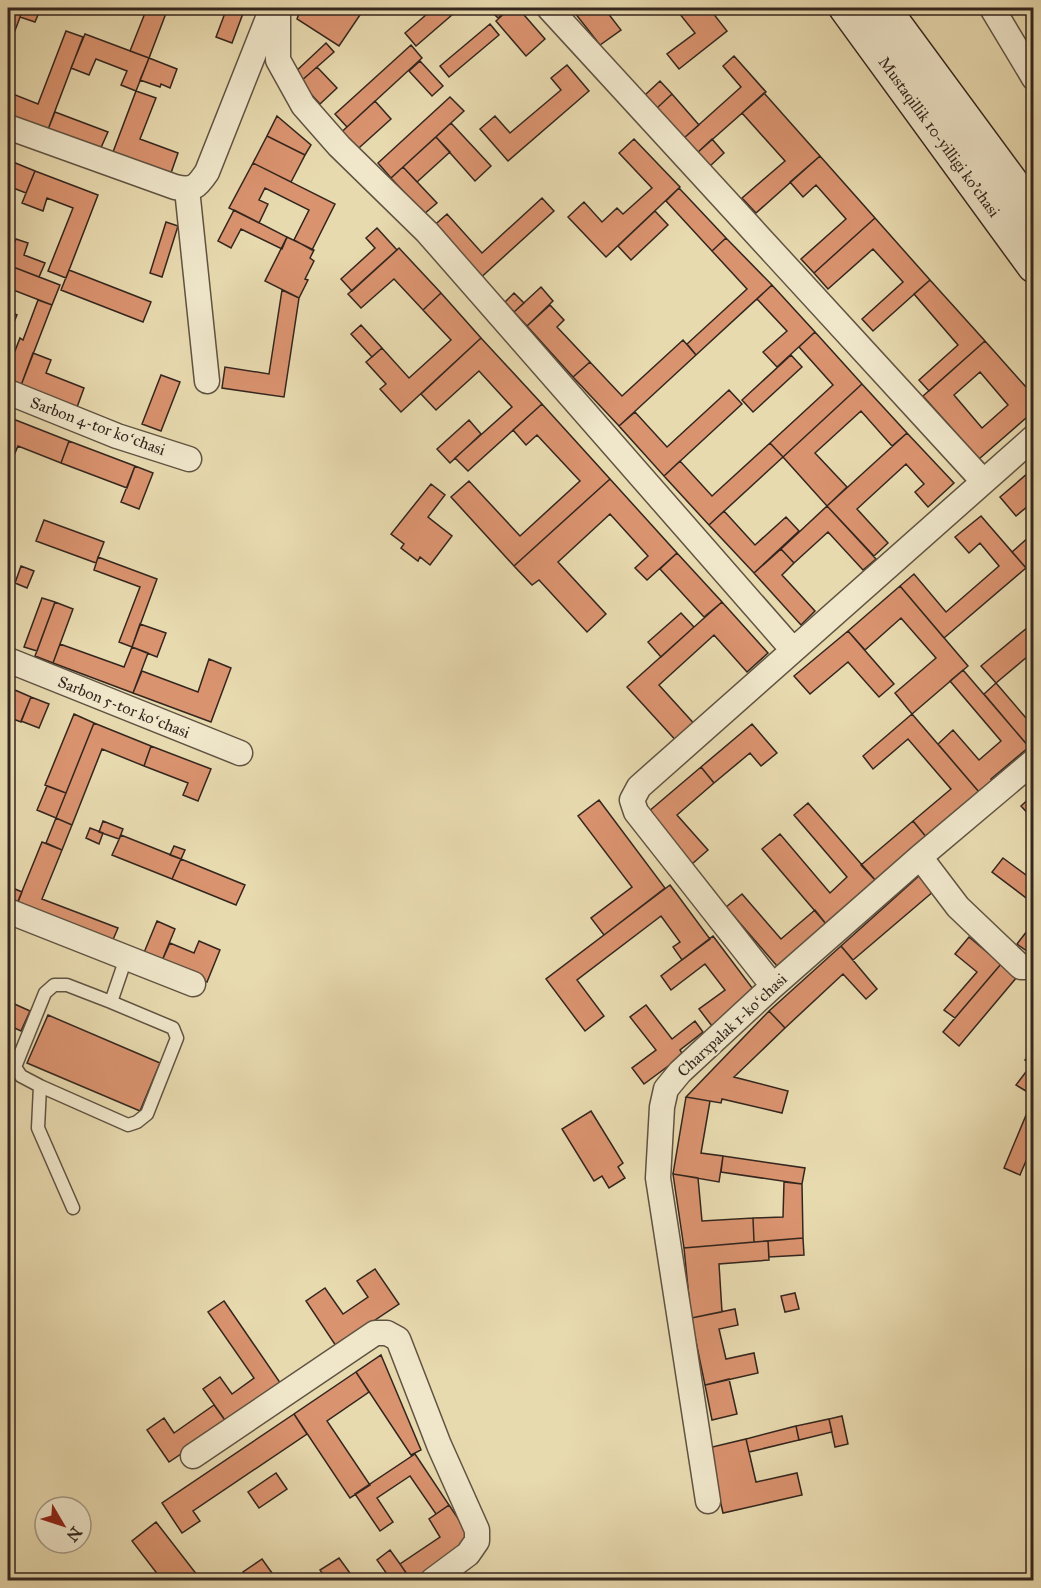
<svg xmlns="http://www.w3.org/2000/svg" width="1041" height="1588" font-family="'IM FELL Great Primer',serif">
<rect width="100%" height="100%" fill="#e8daaf"/>
<filter id="stains"><feTurbulence type="fractalNoise" baseFrequency=".00333" numOctaves="4"/><feColorMatrix values="0 0 0 0 .2 0 0 0 0 .09 0 0 0 0 .02 0 0 0 .5 -.17"/></filter>
<radialGradient id="worn" r=".72"><stop offset=".6" stop-color="#630" stop-opacity="0"/><stop offset="1" stop-color="#630" stop-opacity=".3"/></radialGradient>
<!-- building -->
<path fill="#da936f" stroke="#33261e" stroke-width="1.5" fill-rule="evenodd" d="M8 8 22 12 8 49Z
M23 8H48L46 13 40 10 35 22 20 17Z
M147 8H168L149 58 130 51Z
M212 8H245L232 43 216 37 225 13Z
M301 8H349L360 15 339 46 297 19Z
M434 8H460L416 46 405 33Z
M488 8H510L498 18Z
M510 8H518L545 39 526 56 496 21Z
M571 8H604L621 30 600 45Z
M675 8H709L727 31 679 69 667 54 695 33Z
M490 24 499 35 449 77 440 66Z
M66 31 83 37 47 132 8 117V92L38 104Z
M85 34 149 58 136 91 121 85 127 71 96 59 89 75 71 68Z
M326 43 334 52 300 82 293 74Z
M411 45 422 58 347 127 335 114Z
M734 56 766 92 697 153 684 138 741 87 723 66Z
M149 58 177 69 170 88 161 84 160 87 140 80Z
M420 61 443 86 432 96 409 71Z
M567 65 589 91 508 161 480 129 495 116 510 133 561 90 551 78Z
M317 67 337 88 320 104 300 82Z
M660 81 672 94 657 108 645 95Z
M136 91 156 98 140 139 178 153 171 173 113 152Z
M764 93 820 156 756 213 742 198 785 161 742 113Z
M672 94 699 125 684 138 657 108Z
M450 97 464 111 391 178 378 163Z
M375 101 391 119 350 156 334 139Z
M55 112 108 132 99 152 47 132Z
M277 116 311 145 305 155 267 136Z
M451 123 491 166 475 181 436 137Z
M267 136 305 155 291 182 253 163Z
M436 137 450 152 417 182 403 167Z
M634 139 680 187 606 257 568 217 584 202 602 222 617 208 623 214 652 188 619 153Z
M712 139 724 153 709 167 697 153Z
M820 156 875 218 814 273 801 259 846 219 816 185 803 197 790 182Z
M8 160 35 171 26 193 8 186Z
M253 163 335 204 312 250 294 240 309 210 265 188 259 200 268 204 259 223 229 208Z
M403 167 437 203 424 214 391 178Z
M35 171 98 195 66 278 48 271 73 208 47 198 43 211 22 203Z
M679 188 726 238 712 251 666 201Z
M542 198 554 211 477 281 429 230 447 214 482 253Z
M234 210 287 237 282 249 241 229 231 248 218 241Z
M655 211 668 225 631 260 618 246Z
M875 218 930 280 873 331 862 319 903 282 873 249 828 289 814 273Z
M166 222 178 226 162 277 150 273Z
M377 228 397 250 352 291 341 279 375 248 366 238Z
M287 237 314 250 310 258 314 261 305 279 308 280 299 298 265 281Z
M726 238 772 285 696 355 687 344 747 289 712 251Z
M16 239 28 243 24 255 45 263 39 277 8 265V259Z
M399 248 441 293 423 310 394 279 361 308 348 294Z
M8 265 60 285 52 305 8 288Z
M69 270 151 302 143 322 61 290Z
M930 280 985 341 929 391 919 380 958 345 914 294Z
M772 285 815 332 777 367 763 352 787 331 757 299Z
M541 287 553 301 527 326 514 312Z
M282 290 299 298 284 397 222 388 225 367 269 374Z
M441 293 481 338 401 412 380 389 386 384 366 362 382 348 409 378 451 340 423 310Z
M514 293 524 303 514 312 505 302Z
M38 300 52 305 20 388 8 383V354L13 356 20 338 23 340Z
M550 305 564 320 557 327 590 362 573 377 527 326Z
M8 311 17 315 11 329 8 327Z
M361 325 382 348 372 357 351 334Z
M815 332 862 384 783 457 770 443 833 385 799 347Z
M481 338 542 404 468 471 455 458 512 407 479 371 436 410 421 394Z
M683 340 696 355 619 426 573 377 590 362 622 396Z
M985 341 1034 396V411L979 459 923 396ZM980 372 1008 405 982 428 954 395Z
M33 353 51 360 46 373 84 388 76 410 20 388Z
M791 355 802 367 753 412 742 400Z
M161 375 180 382 161 431 142 424Z
M862 384 907 433 892 446 861 411 815 453 847 487 827 506 783 457Z
M729 390 742 404 664 476 619 426 635 412 667 447Z
M542 404 610 479 514 566 451 497 469 481 520 536 580 481 537 435 526 445 513 430Z
M8 417 69 441 61 463 18 446 12 460 8 458Z
M469 420 481 434 450 463 437 449Z
M907 433 954 483 928 507 915 492 924 484 906 464 857 509 888 543 874 556 827 506Z
M69 441 135 466 127 488 61 463Z
M770 443 783 457 709 525 664 476 680 461 712 496Z
M135 466 153 473 139 509 121 502Z
M1034 468V501L1016 516 1000 497Z
M610 479 677 553 647 580 635 568 648 556 610 514 558 562 606 614 587 632 539 580 532 585 514 566Z
M431 484 445 495 428 517 452 536 430 565 420 557 418 561 401 548 404 544 391 534Z
M827 506 876 559 863 570 828 532 794 563 781 549Z
M724 511 755 545 786 517 799 531 754 573 709 525Z
M981 516 1026 568 944 638 900 586 914 574 946 612 999 566 980 543 969 553 955 537Z
M44 520 104 542 96 563 36 541Z
M1031 535 1034 539V566L1031 564 1026 568 1012 552Z
M781 549 794 563 782 575 815 611 801 625 754 573Z
M677 553 722 602 704 617 660 569Z
M98 557 157 579 132 647 119 642 140 587 94 570Z
M21 566 34 571 27 588 15 583Z
M900 586 968 666 912 714 895 693 936 658 901 618 865 650 848 631Z
M42 598 55 602 37 651 24 647Z
M55 602 73 609 53 663 35 656Z
M722 602 768 653 747 672 714 635 659 685 698 728 680 745 627 687Z
M681 613 694 627 661 657 648 642Z
M1034 622V651L996 683 981 666Z
M140 624 166 633 157 657 132 647Z
M848 631 894 684 879 697 848 662 810 694 794 676Z
M60 644 124 667 132 647 148 653 133 693 53 663Z
M209 659 231 668 211 722 133 693 142 671 198 692Z
M963 670 1029 747 991 779 993 781 979 792 938 744 953 730 979 760 1001 741 950 681Z
M996 683 1026 718 1034 712V743L1029 747 984 694Z
M8 687 31 697 21 722 8 717Z
M31 697 49 704 39 728 21 721Z
M74 714 94 723 66 793 45 785Z
M912 714 979 792 927 838 913 821 951 789 908 739 873 769 863 756Z
M94 723 151 746 144 766 102 749 72 825 56 818Z
M752 724 777 753 761 766 750 753 714 783 701 767Z
M151 746 211 769 198 801 183 795 188 783 144 766Z
M701 767 714 783 677 815 708 850 692 864 648 812Z
M47 786 66 793 56 818 37 810Z
M1034 794V820L1021 806Z
M599 800 665 888 604 935 591 918 632 887 578 816Z
M808 803 876 881 826 924 762 849 780 834 830 893 847 877 794 815Z
M56 818 72 825 62 850 46 843Z
M103 821 123 829 119 839 99 832Z
M913 821 927 838 876 881 861 865Z
M90 828 103 833 99 844 86 838Z
M121 835 181 859 172 879 112 855Z
M42 842 62 850 42 899 118 928 109 949 14 911Z
M174 846 185 850 181 859 170 855Z
M1003 858 1034 881V904L992 872Z
M181 859 245 885 236 905 172 879Z
M920 875 934 891 853 960 841 946Z
M670 885 710 939 682 960 673 947 680 942 661 916 577 980 604 1016 585 1031 546 979Z
M8 886 22 892 16 907 8 904Z
M742 894 781 939 815 910 826 924 777 966 726 907Z
M157 921 175 929 161 963 143 955Z
M1034 922V950L1031 954 1017 944Z
M713 936 756 993 712 1026 699 1009 725 990 705 964 671 990 661 976Z
M969 937 1001 964 955 1018 944 1010 977 972 955 954Z
M199 941 220 950 207 982 161 963 170 943 194 953Z
M841 946 877 989 866 999 843 974 785 1028 769 1011Z
M1001 964 1017 977 959 1046 943 1032Z
M10 1002 30 1011 21 1031 8 1025V1007Z
M646 1005 672 1039 695 1021 703 1032 680 1050 683 1055 644 1084 632 1068 656 1050 630 1017Z
M769 1011 785 1028 734 1077 788 1091 782 1113 722 1099 721 1103 686 1097Z
M48 1015 160 1063 140 1111 27 1063Z
M1034 1048V1096L1016 1085 1032 1064 1025 1060Z
M1034 1096V1142L1020 1175 1004 1168Z
M686 1097 710 1101 701 1153 723 1156 719 1182 673 1174Z
M591 1111 623 1163 618 1167 625 1178 609 1188 602 1176 594 1181 562 1129Z
M723 1156 805 1168 802 1184 721 1172Z
M673 1174 698 1178 702 1221 753 1218 754 1242 684 1248Z
M784 1182 802 1184 803 1238 754 1242 753 1218 783 1217Z
M803 1238 804 1255 769 1257 768 1241Z
M768 1241 769 1260 719 1264 722 1312 691 1318 684 1248Z
M375 1269 399 1304 336 1346 306 1301 325 1288 343 1314 368 1297 357 1281Z
M795 1293 799 1309 785 1312 781 1296Z
M224 1301 281 1384 227 1423 203 1389 220 1377 232 1394 254 1378 208 1312Z
M735 1309 738 1325 719 1329 726 1359 754 1353 758 1373 705 1385 691 1318Z
M381 1355 421 1450 411 1455 356 1372Z
M356 1372 369 1392 327 1421 370 1485 350 1498 294 1414Z
M729 1379 737 1414 712 1420 705 1385Z
M214 1405 227 1423 169 1462 147 1430 164 1418 174 1433Z
M294 1414 307 1434 193 1511 200 1521 182 1533 162 1503Z
M842 1416 848 1444 835 1447 829 1419Z
M829 1419 832 1432 799 1440 796 1426Z
M796 1426 799 1440 749 1452 746 1439Z
M746 1439 756 1482 797 1473 802 1495 723 1513 708 1448Z
M415 1454 449 1505 436 1514 410 1476 377 1498 393 1522 380 1531 355 1494Z
M276 1473 287 1489 259 1508 248 1492Z
M449 1505 473 1541 414 1580H411L400 1564 440 1537 429 1519Z
M156 1522 201 1580H162L132 1541Z
M390 1550 400 1564 411 1580H377L387 1574 377 1560Z
M339 1558 355 1580H327L320 1570Z
M262 1559 277 1580H249L243 1572Z"/>
<g fill="none" stroke-linecap="round" stroke-linejoin="round">
<defs>
<path id="service" d="M40 1086 21 1076 15 1067 45 993 54 985H67L111 1002
M73 1208 38 1128 40 1086 128 1125 137 1122 147 1114 177 1038 173 1028 111 1002 126 958"/>
<path id="minor" d="M278 8V60L303 105 339 146 427 232 793 650
M549 8 983 481
M992 8 1034 78
M8 127 175 187C193 191 197 187 207 172L272 8
M187 189 207 381
M8 392 117 436 189 459
M8 660 240 753
M920 857 958 907 1021 967H1034
M8 911 193 984
M773 986 636 812 632 800 639 787 1034 437
M193 1456 375 1333H387L398 1339 439 1445 477 1530V1541L468 1554 433 1580
M708 1501 658 1178 662 1107 666 1089 680 1072 773 986 920 857 1034 761"/>
<g id="secondary">
<path id="s1" d="M846 8 1034 266"/>
<path d="M883 8 1034 213"/>
</g>
</defs>
<!-- service casing -->
<use href="#service" stroke="#605342" stroke-width="15"/>
<!-- minor casing -->
<use href="#minor" stroke="#605342" stroke-width="27"/>
<!-- secondary casing -->
<use href="#secondary" stroke="#33261e" stroke-width="36"/>
<!-- service -->
<use href="#service" stroke="#f0e7cb" stroke-width="12"/>
<!-- minor -->
<use href="#minor" stroke="#f0e7cb" stroke-width="24"/>
<!-- secondary -->
<use href="#secondary" stroke="#f0e7cb" stroke-width="33"/>
</g>
<g text-anchor="middle" dominant-baseline="central" stroke-width="4.5" stroke-linejoin="round" paint-order="stroke">
<!-- street labels -->
<g font-size="16" fill="#33261e" stroke="#f0e7cb">
<text stroke="none"><textPath href="#s1" startOffset="159">Mustaqillik 10-yilligi ko'chasi</textPath></text>
<text transform="translate(98 426) rotate(20)">Sarbon 4-tor koʻchasi</text>
<text transform="translate(124 707) rotate(22)">Sarbon 5-tor koʻchasi</text>
<text transform="translate(732 1025) rotate(-43)">Charxpalak 1-koʻchasi</text>
</g>
</g>
<!-- margin -->
<rect width="1041" height="1588" fill="none" stroke="#e8daaf" stroke-width="30"/>
<rect x="9" y="9" width="1023" height="1570" fill="none" stroke="#33261e" stroke-width="3"/>
<rect x="15" y="15" width="1011" height="1558" fill="none" stroke="#33261e" stroke-width="1.5"/>
<!-- north arrow -->
<g transform="translate(63 1525) rotate(129)"><circle r="28" fill="#f0e7cb" stroke="#a49a86" stroke-width="1.5"/>
<path d="M0-4.5L10 22L0 15L-10 22Z" fill="#8f2418"/>
<text y="-9" font-size="16" font-weight="bold" text-anchor="middle" fill="#33261e">N</text>
</g>
<rect width="100%" height="100%" filter="url(#stains)"/>
<rect width="100%" height="100%" fill="url(#worn)"/>
</svg>
